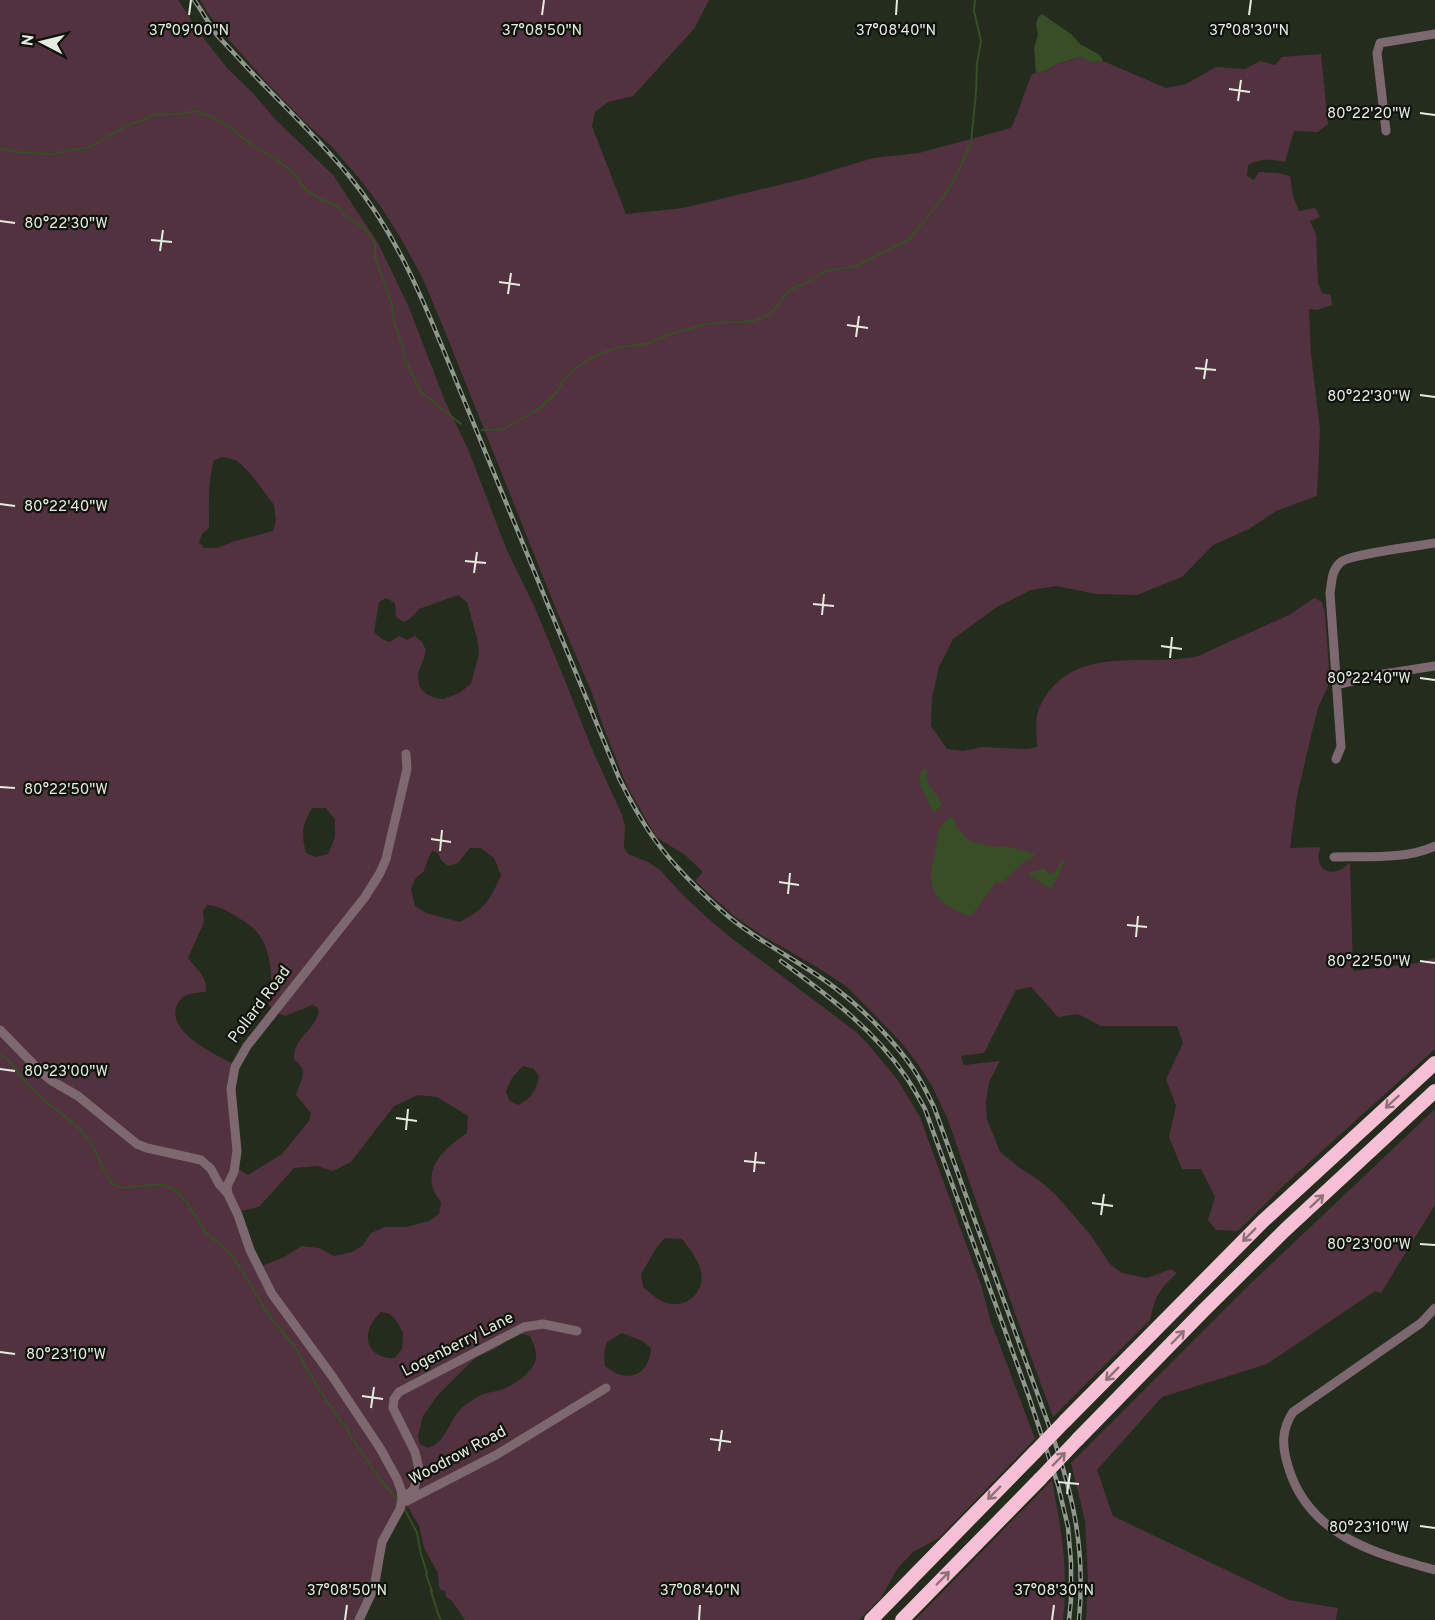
<svg xmlns="http://www.w3.org/2000/svg" width="1435" height="1620" font-family="Overpass,sans-serif">
<rect width="100%" height="100%" fill="#232c1d"/>
<!-- green -->
<path fill="#51323e" fill-rule="evenodd" d="M0 0H178L202 36 227 68 253 93 275 119 333 175 378 243 408 305 445 401 468 449 506 548 535 608 564 678 592 749 622 815 625 826 624 847 628 854 648 862 660 870 681 893 704 915 730 937 855 1031 868 1044 888 1068 899 1082 920 1117 981 1285 991 1322 1035 1439 939 1538 913 1552 897 1569 881 1598 859 1620H465L452 1601 446 1597 445 1591 441 1590 439 1587 438 1573 424 1548 419 1526 408 1507 404 1510 385 1546 363 1620H0ZM222 457 236 460 249 472 274 505 276 520 273 531 232 542 217 548H204L199 542 202 534 209 528C209 504 208 482 214 460ZM458 595 467 602 477 638 479 654 471 684 459 693 443 699 436 698 426 694 419 686 418 673 424 658 426 650 422 642 415 636 407 640 399 636 390 642 382 639 374 632 379 602 386 598 395 603 396 617 404 622 411 618 419 609ZM312 808H326L335 820V837L328 854 316 857 306 853C301 833 302 826 312 808ZM470 848H481L494 858 501 875C490 900 485 909 460 922L426 913 415 906 411 889 415 879 424 871 428 859 432 851 438 853 441 860 448 866 458 863ZM207 905C219 906 226 910 237 917 243 921 251 925 256 931 272 949 274 981 268 1003 272 1010 278 1013 285 1016L312 1005 317 1007 319 1012C313 1033 293 1037 294 1060 310 1070 300 1081 296 1095L311 1113 309 1121 282 1154 248 1175 239 1169C240 1163 241 1157 241 1151 240 1122 231 1095 239 1067 220 1056 165 1034 177 1005 183 993 193 993 205 992 210 979 195 968 188 958L204 922 203 911ZM523 1066 534 1069 539 1076C536 1091 532 1098 518 1105L509 1100 506 1091 512 1078ZM418 1095 437 1097 468 1116 467 1133C443 1149 417 1173 441 1202L439 1214 429 1221 406 1227H385L371 1233 363 1245 352 1252 334 1256 319 1248 302 1246 284 1257 262 1266 251 1245 241 1211 259 1207 294 1168 317 1166 333 1171 351 1162 394 1106ZM665 1238 682 1239C689 1248 699 1260 701 1272 705 1292 687 1309 667 1303 658 1301 651 1293 643 1287L641 1274 657 1247ZM381 1312 390 1314 398 1323 403 1333 402 1349 395 1358C364 1359 360 1331 381 1312ZM519 1333 530 1336C533 1343 537 1351 536 1358 534 1373 511 1387 498 1391 493 1392 488 1392 484 1394 477 1396 470 1402 464 1406 448 1418 449 1441 428 1448L420 1444 418 1436 423 1416 437 1396 475 1358 495 1349ZM622 1333 642 1341 651 1348C649 1377 626 1384 605 1366L604 1353 607 1342Z
M200 0H709L694 29 633 96 608 102 595 112 592 126 626 214 683 208 804 179 873 158 919 153 1011 128C1020 110 1024 92 1032 74L1046 71 1057 64 1080 57 1093 62 1103 61 1166 88 1186 84 1216 67 1245 69 1260 61 1275 65 1282 57 1321 54 1328 124 1318 132 1294 131 1285 162C1271 159 1261 158 1248 165L1247 176 1254 180 1259 172 1278 173 1290 176 1293 196 1299 211 1315 208 1320 217 1310 221 1316 234 1318 283 1322 293 1331 295 1332 305 1317 310 1309 309 1311 355 1320 429 1317 496 1276 511 1249 529 1213 545 1182 577 1137 595 1096 594 1056 586 1031 590 997 607 953 639 939 667 932 698 931 726 947 749 963 751 982 747 1026 749 1037 747C1037 737 1035 726 1037 715 1039 706 1044 698 1050 690 1086 646 1150 667 1198 656L1291 614 1314 598 1322 602 1325 614 1330 682 1318 708 1311 736 1297 796 1290 848 1321 847C1315 859 1320 875 1337 871 1342 870 1346 865 1350 863L1353 971 1417 963 1435 958V1049L1282 1187 1238 1231 1216 1230 1208 1220 1215 1197 1201 1169H1182L1169 1137 1176 1106 1166 1079 1183 1043 1177 1026H1101L1078 1014 1058 1017 1031 987 1016 990 984 1053 961 1056 964 1065 1000 1061 989 1082 986 1102 987 1119 1000 1152 1020 1168 1040 1181 1055 1194 1090 1234 1110 1264 1122 1273 1147 1278 1171 1269 1177 1273C1159 1290 1155 1296 1150 1320L1053 1417 1018 1322 948 1120 933 1088 918 1064 899 1040 847 987 820 969 763 936 734 916 695 881 703 872 685 855 656 837 627 786 603 726 592 693 558 614 448 339 422 277 400 237 381 207 358 177 333 148 305 122 268 84 230 41 207 12Z
M1435 1109V1205L1381 1293 1375 1291 1267 1364 1162 1397 1097 1470 1113 1516 1289 1600 1338 1608 1336 1620H1086L1088 1579 1085 1521 1071 1463 1248 1286Z
M1052 1480C1061 1529 1069 1570 1063 1620H915Z"/>
<!-- water -->
<path fill="#374e27" d="M1042 14 1071 34 1080 44 1100 55 1103 61 1093 62 1079 57 1057 64 1046 71 1036 73 1034 48 1038 35 1036 24 1038 17Z
M924 769 927 770C925 781 928 784 934 792 938 795 940 801 942 805L933 813 920 784 919 779 922 770Z
M950 817 954 818 956 827 970 841 995 847 1006 846 1035 854 1030 860H1026L1004 881 996 882 971 916C953 911 931 899 931 877 931 868 934 858 936 849 938 834 937 827 950 817Z
M1061 861H1064L1059 876 1051 888 1047 887 1028 874 1031 872 1046 868V871L1050 874 1055 872Z"/>
<g fill="none" stroke-linecap="round" stroke-linejoin="round">
<!-- stream -->
<path stroke="#374e27" stroke-width="2" d="M0 148 16 152 51 154 90 147 132 123 142 121 153 115 179 114 195 111 212 117 231 128 253 146 276 159 294 173 306 190 320 199 336 205 343 214 361 226 369 234 375 244V257L392 305 394 322 402 344 406 364 408 365 420 391 461 424
M482 430 504 429 540 408 556 393 563 381 575 369 592 357 616 348 650 343 651 342 671 334 706 324 753 321 771 314 786 294 797 286 804 284 827 271 856 266 909 240 944 196 957 174 971 143 976 92 977 63 981 41 974 11 975 0
M0 1055C13 1060 18 1075 27 1084 37 1094 47 1103 58 1111 69 1120 80 1127 88 1139 98 1152 101 1170 112 1183 126 1197 156 1174 177 1192 190 1203 196 1219 206 1232 212 1239 220 1244 227 1250 232 1256 237 1262 241 1268 250 1284 259 1300 269 1315 277 1327 287 1336 295 1347 300 1354 303 1363 308 1371 320 1392 334 1412 349 1431V1434L380 1479 398 1501
M404 1508 417 1533 421 1554 427 1573 426 1575 432 1591H431L438 1614 441 1620"/>
<!-- minor -->
<path stroke="#7e6870" stroke-width="9" d="M1386 131 1377 53 1380 43 1435 34
M1337 685 1377 675 1435 666
M1336 759 1341 747 1330 593C1332 582 1331 570 1341 562 1350 554 1419 546 1435 543
M1334 857C1366 856 1405 860 1435 846
M0 1030 42 1073 52 1081 78 1096 137 1144 147 1148 201 1160 211 1169 219 1184 228 1194
M1435 1308 1421 1323 1293 1412C1281 1430 1282 1446 1288 1466 1308 1535 1373 1553 1435 1570
M402 1495 410 1493 414 1489 419 1469 415 1452 393 1408 394 1399 399 1392 524 1327 543 1324 577 1331
M407 1501 496 1455 606 1388
M359 1620 374 1588 382 1542 400 1509 402 1499 401 1490 397 1479 380 1448 332 1376 272 1294 250 1250 238 1215 228 1194 227 1186 234 1172 237 1151 231 1089 235 1067 247 1046 365 897 380 873 386 859 407 769 406 754"/>
<!-- highway -->
<path stroke="#f7bfd3" stroke-width="14" d="M1065 1421 1262 1222 1435 1063
M1078 1439 1204 1310 1285 1230 1435 1091
M871 1620 1035 1452
M902 1620 1040 1479"/>
<defs>
<path id="rail" d="M194 0C202 11 209 24 217 35 225 44 234 53 242 62 277 100 316 135 349 176 391 227 416 283 441 344L619 778C629 798 640 819 653 837 674 867 701 893 729 917 763 945 804 963 839 991 865 1011 896 1043 914 1070 922 1082 928 1095 934 1107L1053 1437C1075 1501 1085 1553 1079 1620
M781 961C827 995 874 1029 906 1077 913 1087 919 1098 925 1109L1029 1397 1058 1485 1068 1527 1071 1562V1600L1069 1620"/>
</defs>
<!-- rail casing -->
<use href="#rail" stroke="#90988c" stroke-width="4.5"/>
<!-- rail -->
<use href="#rail" stroke="#0f130c" stroke-width="2" stroke-dasharray="7" stroke-linecap="butt"/>
<!-- highway-bridge -->
<path stroke="#f7bfd3" stroke-width="14" d="M1035 1452 1065 1421
M1040 1479 1078 1439"/>
</g>
<!-- one-way arrows -->
<defs><path id="oneway-shaft" d="M-6 0H5M1.5-3L5.5 0L1.5 3" fill="none" stroke-width="1.6" stroke-linecap="round" stroke-linejoin="round" transform="scale(1.5)"/></defs>
<g stroke="#8f7279">
<use href="#oneway-shaft" transform="translate(1392 1102) rotate(137)"/>
<use href="#oneway-shaft" transform="translate(1317 1201) rotate(-43)"/>
<use href="#oneway-shaft" transform="translate(1249 1235) rotate(135)"/>
<use href="#oneway-shaft" transform="translate(1178 1337) rotate(-46)"/>
<use href="#oneway-shaft" transform="translate(1112 1374) rotate(135)"/>
<use href="#oneway-shaft" transform="translate(1059 1459) rotate(-46)"/>
<use href="#oneway-shaft" transform="translate(994 1493) rotate(134)"/>
<use href="#oneway-shaft" transform="translate(943 1578) rotate(-46)"/>
</g>
<!-- ticks -->
<path fill="none" stroke="#e5ebe1" stroke-width="2" d="M189 15 191 0M542 15 544 0M896 15 897 0M1249 15 1251 0M1229 89 1250 92M1238 101 1241 80M1420 113 1435 115M0 221 15 223M151 240 172 242M160 251 163 230M499 282 520 285M508 294 511 273M847 325 868 328M856 337 859 316M1195 368 1216 370M1204 379 1207 359M1420 395 1435 397M0 504 15 506M465 561 486 563M474 573 477 552M813 604 834 606M822 615 824 594M1161 646 1182 649M1170 658 1172 637M1420 678 1435 680M0 787 15 788M431 839 451 842M440 851 442 830M779 882 799 885M788 894 790 873M1127 925 1147 927M1136 937 1138 916M1420 961 1435 963M0 1069 15 1071M396 1118 417 1121M406 1130 408 1109M744 1161 765 1163M754 1172 756 1152M1092 1203 1113 1206M1101 1215 1104 1194M1420 1244 1435 1245M0 1352 15 1354M362 1396 383 1399M371 1408 374 1387M710 1439 731 1442M719 1451 722 1430M1058 1482 1079 1484M1067 1494 1070 1473M1420 1526 1435 1528M345 1620 347 1605M699 1620 700 1605M1052 1620 1054 1605"/>
<g text-anchor="middle" dominant-baseline="central" stroke-width="4.5" stroke-linejoin="round" paint-order="stroke">
<!-- street labels -->
<g font-size="16" fill="#e5ebe1" stroke="#0f130c">
<text transform="translate(260 1005) rotate(-53)">Pollard Road</text>
<text transform="translate(458 1345) rotate(-27)">Logenberry Lane</text>
<text transform="translate(458 1456) rotate(-28)">Woodrow Road</text>
</g>
</g>
<g font-size="15" text-anchor="middle" fill="#e5ebe1" stroke="#0f130c" stroke-width="4.5" stroke-linejoin="round" paint-order="stroke">
<text x="189" y="35">37°09'00"N</text>
<text x="542" y="35">37°08'50"N</text>
<text x="896" y="35">37°08'40"N</text>
<text x="1249" y="35">37°08'30"N</text>
<text x="1369" y="118">80°22'20"W</text>
<text x="66" y="228">80°22'30"W</text>
<text x="1369" y="401">80°22'30"W</text>
<text x="66" y="511">80°22'40"W</text>
<text x="1369" y="683">80°22'40"W</text>
<text x="66" y="794">80°22'50"W</text>
<text x="1369" y="966">80°22'50"W</text>
<text x="66" y="1076">80°23'00"W</text>
<text x="1369" y="1249">80°23'00"W</text>
<text x="66" y="1359">80°23'10"W</text>
<text x="1369" y="1532">80°23'10"W</text>
<text x="347" y="1595">37°08'50"N</text>
<text x="700" y="1595">37°08'40"N</text>
<text x="1054" y="1595">37°08'30"N</text>
</g>
<!-- north arrow -->
<g transform="translate(42 42) rotate(277)" stroke="#0f130c" stroke-width="4.5" paint-order="stroke">
<path d="M0-4.5L10 22L0 15L-10 22Z" fill="#e5ebe1"/>
<text y="-9" font-size="16" font-weight="bold" text-anchor="middle" fill="#e5ebe1">N</text>
</g>
</svg>
